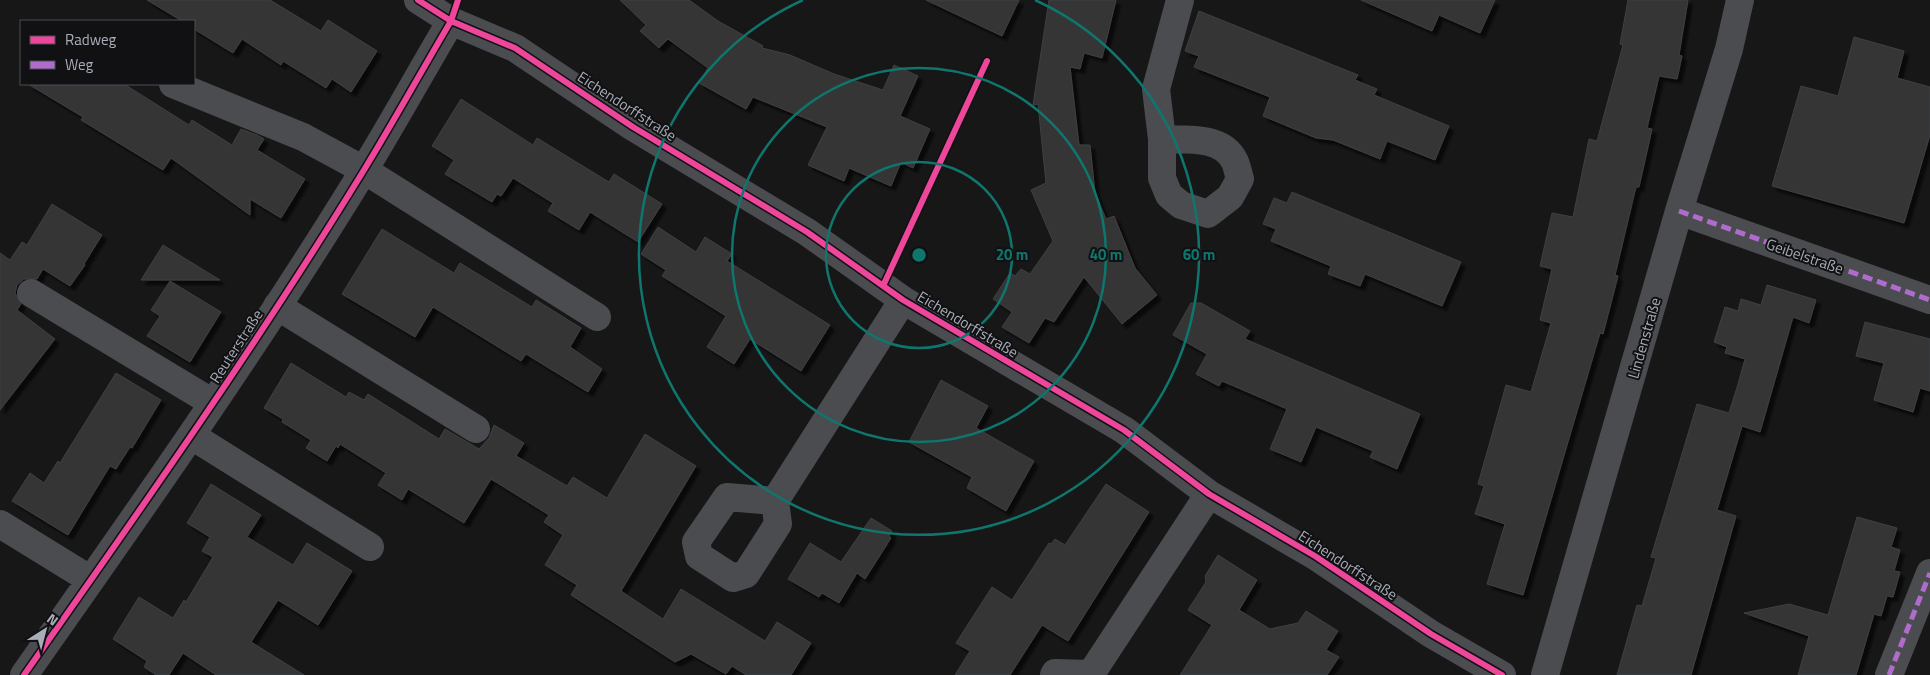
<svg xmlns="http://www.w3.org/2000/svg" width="1930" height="675" font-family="'Titillium Web',sans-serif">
<defs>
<filter id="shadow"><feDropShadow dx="4.5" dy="4.5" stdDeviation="1" flood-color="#0009"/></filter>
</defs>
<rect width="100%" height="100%" fill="#171717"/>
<!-- building -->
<path fill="#353536" stroke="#3f4043" filter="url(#shadow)" d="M147 0H270L321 31 328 20 377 51 351 92 332 79 326 88 283 61 281 65 242 39 233 53 194 29V21H182Z
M620 0H689L718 21 763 46 762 48 790 55 834 74 883 90 894 65 918 76 900 116 930 129 913 168 901 162 891 186 849 168 844 181 808 165 827 127 753 97 746 109 699 83 708 68 668 39 659 48 640 31 646 25Z
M926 0H1019L1002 36Z
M1049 0H1116L1102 58 1084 53 1080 69 1070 67 1079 145H1090L1095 193 1106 219 1114 216 1135 268 1157 295 1122 324 1084 277 1054 322 1045 318 1029 343 1002 327 1012 312 993 299 1010 273 1015 276 1021 269 1030 274 1053 241 1031 190 1046 183 1038 104 1033 105Z
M1361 0H1495L1480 33 1439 15 1432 31Z
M1628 0H1688L1679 55 1682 56 1677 79 1659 76 1647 128 1652 129 1639 187H1636L1615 275 1618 276 1603 334 1600 333 1523 595 1487 584 1505 524 1475 514 1484 486 1478 484 1506 385 1531 392 1551 323 1540 320 1552 269 1540 266 1552 213 1573 217 1589 139 1597 141 1623 45 1620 44Z
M1199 11 1358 75 1355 80 1377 89 1374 95 1449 126 1435 160 1387 141 1380 159 1333 140 1316 138 1263 116 1270 97 1194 67 1199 56 1185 51Z
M1854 37 1904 51 1897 78 1930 87V135L1904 223 1772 186 1801 86 1838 96Z
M28 84H124L189 125 192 120 232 145 241 129 257 135 264 139 257 150 305 179 281 218 250 199V215L171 158 163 170 81 120 83 117Z
M461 99 533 145 537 138 609 182 614 174 662 204 638 242 590 212 579 230 548 211 553 203 513 178 501 196 497 194 492 202 445 174 454 160 432 146Z
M1292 192 1461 262 1442 306 1365 274 1360 286 1328 274 1331 266 1271 241 1276 229 1263 224 1274 198 1287 203Z
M52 204 102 235 84 264 85 265 70 286 43 269 37 279H24L17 285 15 293 21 304 17 310 55 339 0 410V253L10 260 22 242 27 245Z
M658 227 696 252 705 237 732 254 727 261 830 325 801 371 750 339 734 364 707 347 726 316 662 276 666 270 641 254Z
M382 229 454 273 460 263 532 307 536 300 581 328 570 347 602 369 588 392 526 354 521 361 433 307 415 337 342 294Z
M163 245 220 280H141Z
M170 281 221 312 190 362 147 336 160 316 151 310Z
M1767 285 1816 300 1809 323 1793 317 1760 432 1742 426 1717 510 1736 516 1691 675H1617L1637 605 1642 606 1656 558 1651 557 1697 404 1729 413 1738 384 1745 359 1725 353 1727 347 1714 342 1725 307 1738 311 1741 299 1761 305Z
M1191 303H1201L1250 331 1245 339 1420 414 1397 469 1370 457 1373 451 1316 427 1301 462 1270 449 1287 409 1222 381 1219 386 1196 374 1207 354 1173 335Z
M1865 322 1930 339V391L1920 388 1913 412 1874 400 1884 363 1856 356Z
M291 363 346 397 349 392 364 400 368 394 439 439 445 429 479 449 489 438 494 425 524 443 516 456 567 486 573 477 607 498 645 434 696 466 621 591 663 619 681 589 765 641 777 622 811 643 791 675H746L732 666 726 674 691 654 675 662 571 595 577 585 545 565 563 535 544 522 549 515 491 479 464 523 408 489 402 500 378 485 386 473 340 444 338 448 336 446 327 461 306 448 311 440 282 422 283 419 264 408Z
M116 373 161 400 132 448 130 447 116 469 110 466 68 535 12 501 30 473 44 483 58 461 60 463Z
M941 380 988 406 976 428 1034 461 1006 511 967 488 972 477 909 442Z
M211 484 261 515 247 537 293 565 307 543 352 571 318 625 278 600 251 642 304 675H216L183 653 169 675H156L144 667 147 661 113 639 139 597 173 618 184 600 186 602 213 557 202 551 210 537 187 523Z
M1106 484 1149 512 1068 641 1042 625 1010 675H955L970 651 956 643 992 587 1012 600 1049 543 1051 544 1055 539 1065 545Z
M1857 517 1897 528 1891 547 1900 550 1894 571 1900 572 1893 597 1887 596 1881 616 1874 614 1856 675H1798L1809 636 1744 613 1789 604 1828 615Z
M871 518 892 531 889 536 891 538 865 579 857 573 839 603 822 593 819 597 788 579 810 543 841 562Z
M1218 555 1257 580 1239 610 1270 629 1298 623 1306 611 1338 631 1326 650 1339 657 1327 675H1180L1212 625 1188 610 1206 582 1205 576Z"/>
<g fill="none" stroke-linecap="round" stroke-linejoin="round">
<!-- minor -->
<path stroke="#4b4c50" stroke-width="28" d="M418 0 451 21 515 48 633 127 807 232 903 300 1124 430 1209 494 1315 556 1431 634 1502 675
M173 84 303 137 364 170 597 317
M1162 139C1185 140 1221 135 1234 160 1237 165 1238 173 1240 179L1230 197 1208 214 1181 205 1169 195 1162 178V139L1156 89 1180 0
M1679 211 1930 300
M31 293 213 403
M277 306 476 429
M192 436 370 547
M775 501 727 497 696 542 699 556 733 578 746 574 778 524 775 501 903 300
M0 524 91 580
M1091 674 1209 494
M24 675C141 509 258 343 364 170 394 121 422 70 451 21
M1054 675 1055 673 1091 674
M1545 675 1679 211 1729 49 1740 0
M1889 675 1930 573"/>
<!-- quiet -->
<path stroke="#b06ccc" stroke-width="5" stroke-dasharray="10 5" stroke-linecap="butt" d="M1679 211 1930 300
M1889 675 1930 573"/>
<defs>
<path id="cycleway" d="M418 0 451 21 515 48 633 127 807 232 903 300 1124 430 1209 494 1315 556 1431 634 1502 675
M883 286 987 61
M24 675C141 509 258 343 364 170 394 121 422 70 451 21L458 0"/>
</defs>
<!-- cycleway casing -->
<use href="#cycleway" stroke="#111113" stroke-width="9"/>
<!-- cycleway -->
<use href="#cycleway" stroke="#ed469a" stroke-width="6"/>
</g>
<!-- distance rings -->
<g fill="none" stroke="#0f766e" stroke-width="2.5">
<circle cx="919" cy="255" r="93"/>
<circle cx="919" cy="255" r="187"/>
<path d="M1035 0A280 280 0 1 1 803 0"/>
</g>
<g text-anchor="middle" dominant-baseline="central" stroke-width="4" stroke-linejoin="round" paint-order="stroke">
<!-- street labels -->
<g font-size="15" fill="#a8adb8" stroke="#111113">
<text transform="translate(627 106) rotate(33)">Eichendorffstraße</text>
<text transform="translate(1805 256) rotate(19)">Geibelstraße</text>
<text transform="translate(968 324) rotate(31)">Eichendorffstraße</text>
<text transform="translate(1644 338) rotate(-74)">Lindenstraße</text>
<text transform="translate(236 346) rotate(-57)">Reuterstraße</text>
<text transform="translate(1348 565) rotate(33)">Eichendorffstraße</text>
</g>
</g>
<circle cx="919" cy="255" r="8" fill="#0f766e" stroke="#111113" stroke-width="2.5"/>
<g font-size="15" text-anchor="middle" font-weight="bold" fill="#0f766e" stroke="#111113" stroke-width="4" stroke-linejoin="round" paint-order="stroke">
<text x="1012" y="260">20 m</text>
<text x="1106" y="260">40 m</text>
<text x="1199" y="260">60 m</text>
</g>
<!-- legend -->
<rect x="20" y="20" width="175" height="65" fill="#111113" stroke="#4d4f55"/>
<rect x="30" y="36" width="25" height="8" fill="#ed469a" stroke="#4d4f55"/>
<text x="65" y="45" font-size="15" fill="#a8adb8">Radweg</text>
<rect x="30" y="61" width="25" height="8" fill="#b06ccc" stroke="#4d4f55"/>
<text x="65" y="70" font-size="15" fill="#a8adb8">Weg</text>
<!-- north arrow -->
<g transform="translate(45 630) rotate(36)" stroke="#111113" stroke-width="4" paint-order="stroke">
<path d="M0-4L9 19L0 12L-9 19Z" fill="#a8adb8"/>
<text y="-8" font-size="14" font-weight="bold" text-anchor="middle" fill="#a8adb8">N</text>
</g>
</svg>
